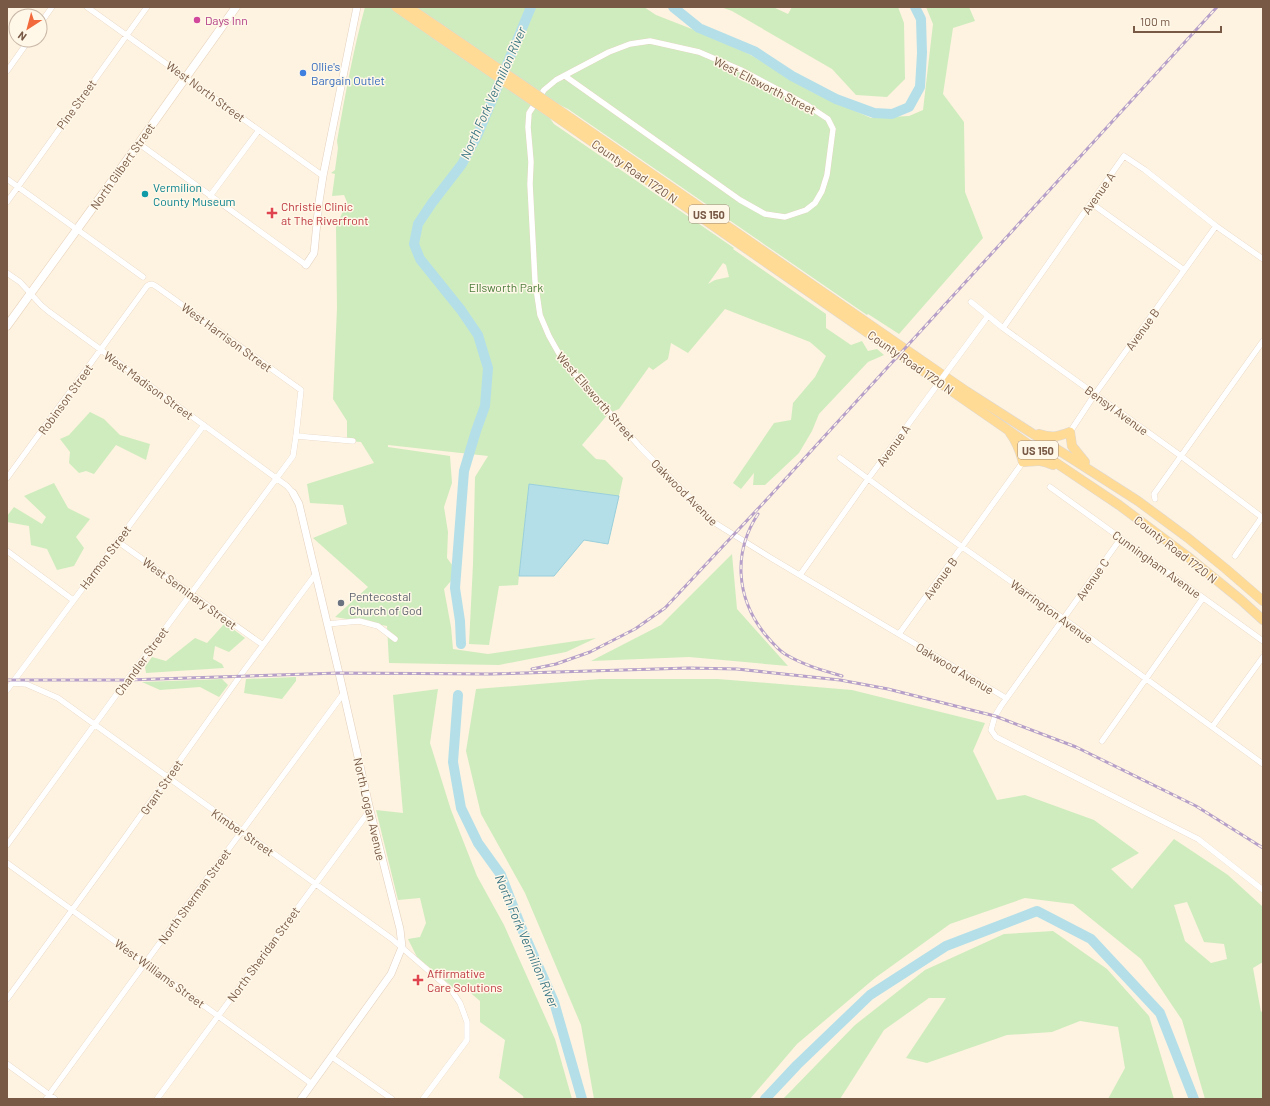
<svg xmlns="http://www.w3.org/2000/svg" width="1270" height="1106" font-family="Barlow,sans-serif">
<rect width="100%" height="100%" fill="#fef3e0"/>
<!-- green -->
<path fill="#cfecbe" fill-rule="evenodd" d="M365 7H644L656 15 697 31 749 54 812 92 871 118 909 116 923 110 933 24 926 7H969L975 21 953 28 943 94 964 122 965 192 983 238 899 334 868 314 867 315 568 109 558 104 549 117 554 124 734 248 733 249 826 314V328L851 345 862 341 868 351 877 349 884 355 868 362 819 414 812 431 799 453 765 485H753L754 473 741 489 733 483 774 423 791 420 793 403 815 377 826 356 810 342 725 309 688 353 671 343 668 359 653 370 649 367 619 409 609 413 582 445 596 459 605 460 623 478 619 496 529 484 518 585 499 586 489 645 469 644 473 564 475 477 488 456 388 445V447L450 456 452 483 444 507 448 532 447 558 458 573 444 589 451 627 453 649 488 654 596 638 566 652 499 665 389 663 387 626 335 617 368 587 313 538 347 524 343 505 310 503 307 484 374 463 361 442 347 441V421L333 399 337 308 336 227 347 202 344 195 332 196 335 174 331 173 335 170 338 148 337 141C345 96 353 51 365 7ZM723 263 726 265 729 277 715 280 708 284Z
M721 7H773L788 14 792 7H898L904 23 905 79 887 97 856 95 832 69 732 11Z
M90 412 104 419 120 435 150 444 146 460 116 445 94 474 86 471 79 473 69 463 70 452 60 439 69 435Z
M54 483 68 508 90 519 76 537 84 548 74 566 57 570 47 549 31 545 29 526 7 522V516L14 507 42 524 46 517 24 496Z
M732 554 737 609 788 666 689 657 591 661 661 625Z
M225 623 245 638 229 652 215 646 213 659 222 664 224 668 146 673 145 667 152 657 166 661 195 638 207 643Z
M296 677V681L282 699 244 693 246 679Z
M222 679 228 685 219 697 200 687 160 690 142 682Z
M600 679H718L852 690 985 723 973 751 997 800 1025 795 1094 820 1139 853 1111 869 1132 889 1174 839 1228 875 1263 907V962L1253 968 1261 1012 1263 1010V1099H1205L1182 1020 1141 959 1073 904 1025 898 950 924 875 978 797 1044 750 1099H594L581 1025 525 893 481 814 466 751 476 689ZM1187 902 1204 942 1224 944 1227 959 1211 963 1185 941 1174 905Z
M438 689 430 743 451 810 477 876 504 925 555 1039 572 1099H524L523 1096 499 1078 505 1040 480 1022V1001L459 983 455 989 417 957 408 939 420 937 426 923 420 898 398 900 376 810 403 813 393 695Z
M1053 931 1107 969 1149 1016 1174 1099H1108L1125 1068 1118 1027 1080 1021 1052 1032 1007 1035 927 1063 906 1058 946 998H929L884 1030 840 1099H783L855 1025 925 970 1004 934Z"/>
<!-- water -->
<path fill="#b4dfe9" stroke="#99cfdb" d="M529 484 619 496 608 544 584 540 554 576H519Z"/>
<g fill="none" stroke-linecap="round" stroke-linejoin="round">
<!-- river -->
<path stroke="#b4dfe9" stroke-width="10" d="M673 7 699 28 754 51 792 76 836 99 874 113 892 114 909 107 920 87 922 53 921 19 915 7
M461 644 460 621 455 588 464 471 476 431 485 406 488 368 478 335 461 310 420 259 414 244 418 224 432 203 462 164 477 136 531 7
M458 695 453 762 461 808 478 843 501 875 522 929 554 1002 582 1099
M765 1099 797 1065 870 995 946 946 1037 911 1091 939 1160 1013 1194 1099"/>
<defs>
<path id="minor" d="M87 7 323 176
M40 24 52 7
M7 71 29 40
M565 76 740 200 765 214 785 217 806 210 815 203 822 191 827 175 833 129 828 119 807 105 741 70 699 52 650 41 630 44 609 52 556 80 544 90 529 113 528 127 531 162 530 184 535 281 540 315 549 336 562 359 640 447 715 523 771 558 1006 698
M138 143 306 265
M7 179 143 277
M210 196 259 130
M7 202 147 7
M1091 203 1184 270
M7 273 20 282 41 305 48 311 276 478 287 486 293 493
M971 302 1003 328 1181 456 1263 518
M1003 328 1124 156 1145 170 1216 226 1263 259
M954 362 988 316
M1070 432 1095 394 1216 226
M296 436 353 441
M840 458 910 510 1064 619 1263 764
M7 478 147 286C151 283 153 284 157 287L301 390 296 436 293 456 127 680 7 845
M1050 487 1263 641
M1155 499 1154 494 1263 341
M1121 538 1001 706 995 716 991 730 996 737 1198 839 1263 890
M117 541 263 645
M7 551 73 600
M1235 556 1262 517
M800 575 868 479 929 396
M327 624 359 621 378 626 395 639
M899 634 1023 462
M12 683 26 684 58 698 392 939 452 991 460 1003 467 1022V1040L423 1099
M7 690 204 425
M1212 727 1263 657
M1102 741 1203 598
M7 863 312 1084
M7 999 121 843 240 676 315 575
M332 1057 392 1099
M7 1064 55 1099
M46 1099 194 896 343 694
M157 1099 370 810"/>
<path id="tertiary" d="M306 265 314 253 319 202 323 176 357 7
M293 493 299 504 339 673 370 810 400 929 402 947 391 974 301 1099"/>
<path id="secondary" d="M7 326 107 188 236 7"/>
<path id="primary" d="M396 7 435 34
M408 7 439 28
M556 108 966 391 1138 501 1188 538 1226 569 1263 601
M552 114 1031 446 1119 505 1187 556 1241 600 1263 620
M1010 433C1017 442 1020 451 1023 462 1036 461 1040 459 1053 465
M1039 434C1052 438 1057 437 1070 432L1072 446 1085 462"/>
</defs>
<!-- minor casing -->
<use href="#minor" stroke="#e3cfbc" stroke-width="6"/>
<!-- tertiary casing -->
<use href="#tertiary" stroke="#e3cfbc" stroke-width="8"/>
<!-- secondary casing -->
<use href="#secondary" stroke="#e8d1b9" stroke-width="9"/>
<!-- primary casing -->
<use href="#primary" stroke="#ded7d3" stroke-width="10"/>
<!-- minor -->
<use href="#minor" stroke="#fff" stroke-width="5.5"/>
<!-- tertiary -->
<use href="#tertiary" stroke="#fff" stroke-width="7"/>
<!-- secondary -->
<use href="#secondary" stroke="#fff" stroke-width="8"/>
<!-- primary -->
<use href="#primary" stroke="#ffdb96" stroke-width="9"/>
<defs>
<path id="rail" d="M758 514C733 552 736 597 764 633 770 640 777 649 785 654 803 665 822 670 842 676
M532 669 556 664 590 652 635 629 665 608 769 497 1217 7
M7 680H127L339 673 490 674 689 668 737 669 840 680 888 689 995 716 1076 747 1196 806 1263 848"/>
</defs>
<!-- rail casing -->
<use href="#rail" stroke="#b69fc8" stroke-width="3"/>
<!-- rail -->
<use href="#rail" stroke="#fff7e8" stroke-width="1.5" stroke-dasharray="4.5" stroke-linecap="butt"/>
<defs>
<path id="minor-bridge" d="M929 396 954 362"/>
<path id="primary-bridge" d="M439 28 556 108
M435 34 552 114"/>
</defs>
<!-- minor-bridge casing -->
<use href="#minor-bridge" stroke="#e3cfbc" stroke-width="6" stroke-linecap="butt"/>
<!-- primary-bridge casing -->
<use href="#primary-bridge" stroke="#ded7d3" stroke-width="10" stroke-linecap="butt"/>
<!-- minor-bridge -->
<use href="#minor-bridge" stroke="#fff" stroke-width="5.5"/>
<!-- primary-bridge -->
<use href="#primary-bridge" stroke="#ffdb96" stroke-width="9"/>
</g>
<!-- markers -->
<circle fill="#d1479c" stroke="#fff7e8" stroke-width="1.5" cx="197" cy="20" r="4"/>
<circle fill="#3f7fe0" stroke="#fff7e8" stroke-width="1.5" cx="303" cy="73" r="4"/>
<circle fill="#0f9aa8" stroke="#fff7e8" stroke-width="1.5" cx="145" cy="194" r="4"/>
<g fill="#e0444e" stroke="#fff7e8" stroke-width="1.5">
<path d="M270 207h4v4h4v4h-4v4h-4v-4h-4v-4h4z"/>
<path d="M416 974h4v4h4v4h-4v4h-4v-4h-4v-4h4z"/>
</g>
<circle fill="#6b7280" stroke="#fff7e8" stroke-width="1.5" cx="341" cy="603" r="4"/>
<g text-anchor="middle" dominant-baseline="central" stroke-width="3" stroke-linejoin="round" paint-order="stroke">
<!-- shield labels -->
<g fill="#fff7e8" stroke="#a08877" stroke-width="1">
<rect x="689" y="205" width="40" height="18" rx="3"/>
<rect x="1018" y="441" width="40" height="18" rx="3"/>
</g>
<g font-size="11" font-weight="bold" fill="#775946">
<text x="709" y="214">US 150</text>
<text x="1038" y="450">US 150</text>
</g>
<!-- hotel labels -->
<g font-size="12" fill="#b23c85" stroke="#fff7e8" text-anchor="start">
<text x="205" y="20">Days Inn</text>
</g>
<!-- shop labels -->
<g font-size="12" fill="#366cbe" stroke="#fff7e8" text-anchor="start">
<text x="311" y="66">Ollie's<tspan x="311" dy="14">Bargain Outlet</tspan></text>
</g>
<!-- street labels -->
<g font-size="12" fill="#775946" stroke="#fff7e8">
<text transform="translate(765 85) rotate(27)">West Ellsworth Street</text>
<text transform="translate(206 91) rotate(36)">West North Street</text>
<text transform="translate(76 104) rotate(-54)">Pine Street</text>
<text transform="translate(122 166) rotate(-55)">North Gilbert Street</text>
<text transform="translate(635 171) rotate(35)">County Road 1720 N</text>
<text transform="translate(1098 193) rotate(-55)">Avenue A</text>
<text transform="translate(1142 329) rotate(-54)">Avenue B</text>
<text transform="translate(227 337) rotate(36)">West Harrison Street</text>
<text transform="translate(911 362) rotate(35)">County Road 1720 N</text>
<text transform="translate(149 385) rotate(36)">West Madison Street</text>
<text transform="translate(596 396) rotate(49)">West Ellsworth Street</text>
<text transform="translate(65 399) rotate(-54)">Robinson Street</text>
<text transform="translate(1117 410) rotate(36)">Bensyl Avenue</text>
<text transform="translate(893 445) rotate(-54)">Avenue A</text>
<text transform="translate(685 492) rotate(45)">Oakwood Avenue</text>
<text transform="translate(1176 549) rotate(38)">County Road 1720 N</text>
<text transform="translate(105 557) rotate(-53)">Harmon Street</text>
<text transform="translate(1157 564) rotate(36)">Cunningham Avenue</text>
<text transform="translate(940 578) rotate(-54)">Avenue B</text>
<text transform="translate(1092 579) rotate(-55)">Avenue C</text>
<text transform="translate(190 593) rotate(36)">West Seminary Street</text>
<text transform="translate(1052 611) rotate(36)">Warrington Avenue</text>
<text transform="translate(141 661) rotate(-54)">Chandler Street</text>
<text transform="translate(955 668) rotate(31)">Oakwood Avenue</text>
<text transform="translate(161 787) rotate(-55)">Grant Street</text>
<text transform="translate(370 809) rotate(77)">North Logan Avenue</text>
<text transform="translate(243 832) rotate(35)">Kimber Street</text>
<text transform="translate(194 896) rotate(-54)">North Sherman Street</text>
<text transform="translate(263 954) rotate(-54)">North Sheridan Street</text>
<text transform="translate(160 973) rotate(36)">West Williams Street</text>
</g>
<!-- culture labels -->
<g font-size="12" fill="#0d838f" stroke="#fff7e8" text-anchor="start">
<text x="153" y="187">Vermilion<tspan x="153" dy="14">County Museum</tspan></text>
</g>
<!-- health labels -->
<g font-size="12" fill="#be3a42" stroke="#fff7e8" text-anchor="start">
<text x="281" y="206">Christie Clinic<tspan x="281" dy="14">at The Riverfront</tspan></text>
<text x="427" y="973">Affirmative<tspan x="427" dy="14">Care Solutions</tspan></text>
</g>
<!-- park labels -->
<g font-size="12" fill="#4d7e3c" stroke="#fff7e8">
<text x="506" y="287">Ellsworth Park</text>
</g>
<!-- worship labels -->
<g font-size="12" fill="#5b616d" stroke="#fff7e8" text-anchor="start">
<text x="349" y="596">Pentecostal<tspan x="349" dy="14">Church of God</tspan></text>
</g>
<!-- water labels -->
<g font-size="13" font-style="italic" fill="#3b7785" stroke="#fff7e8">
<text transform="translate(493 93) rotate(-66)">North Fork Vermilion River</text>
<text transform="translate(527 941) rotate(67)">North Fork Vermilion River</text>
</g>
</g>
<!-- border -->
<rect width="1270" height="1106" fill="none" stroke="#775946" stroke-width="16"/>
<!-- north arrow -->
<g transform="translate(28 28) rotate(216)"><circle r="19" fill="#fff7e8" stroke="#c9b8a7"/>
<path d="M0-3L7 15L0 10L-7 15Z" fill="#f26a3b"/>
<text y="-6" font-size="11" font-weight="bold" text-anchor="middle" fill="#775946">N</text>
</g>
<!-- scale -->
<path d="M1134 26v6h87v-6" fill="none" stroke="#775946" stroke-width="2"/>
<text x="1140" y="26" font-size="12" fill="#775946" stroke="#fff7e8" stroke-width="3" paint-order="stroke">100 m</text>
</svg>
